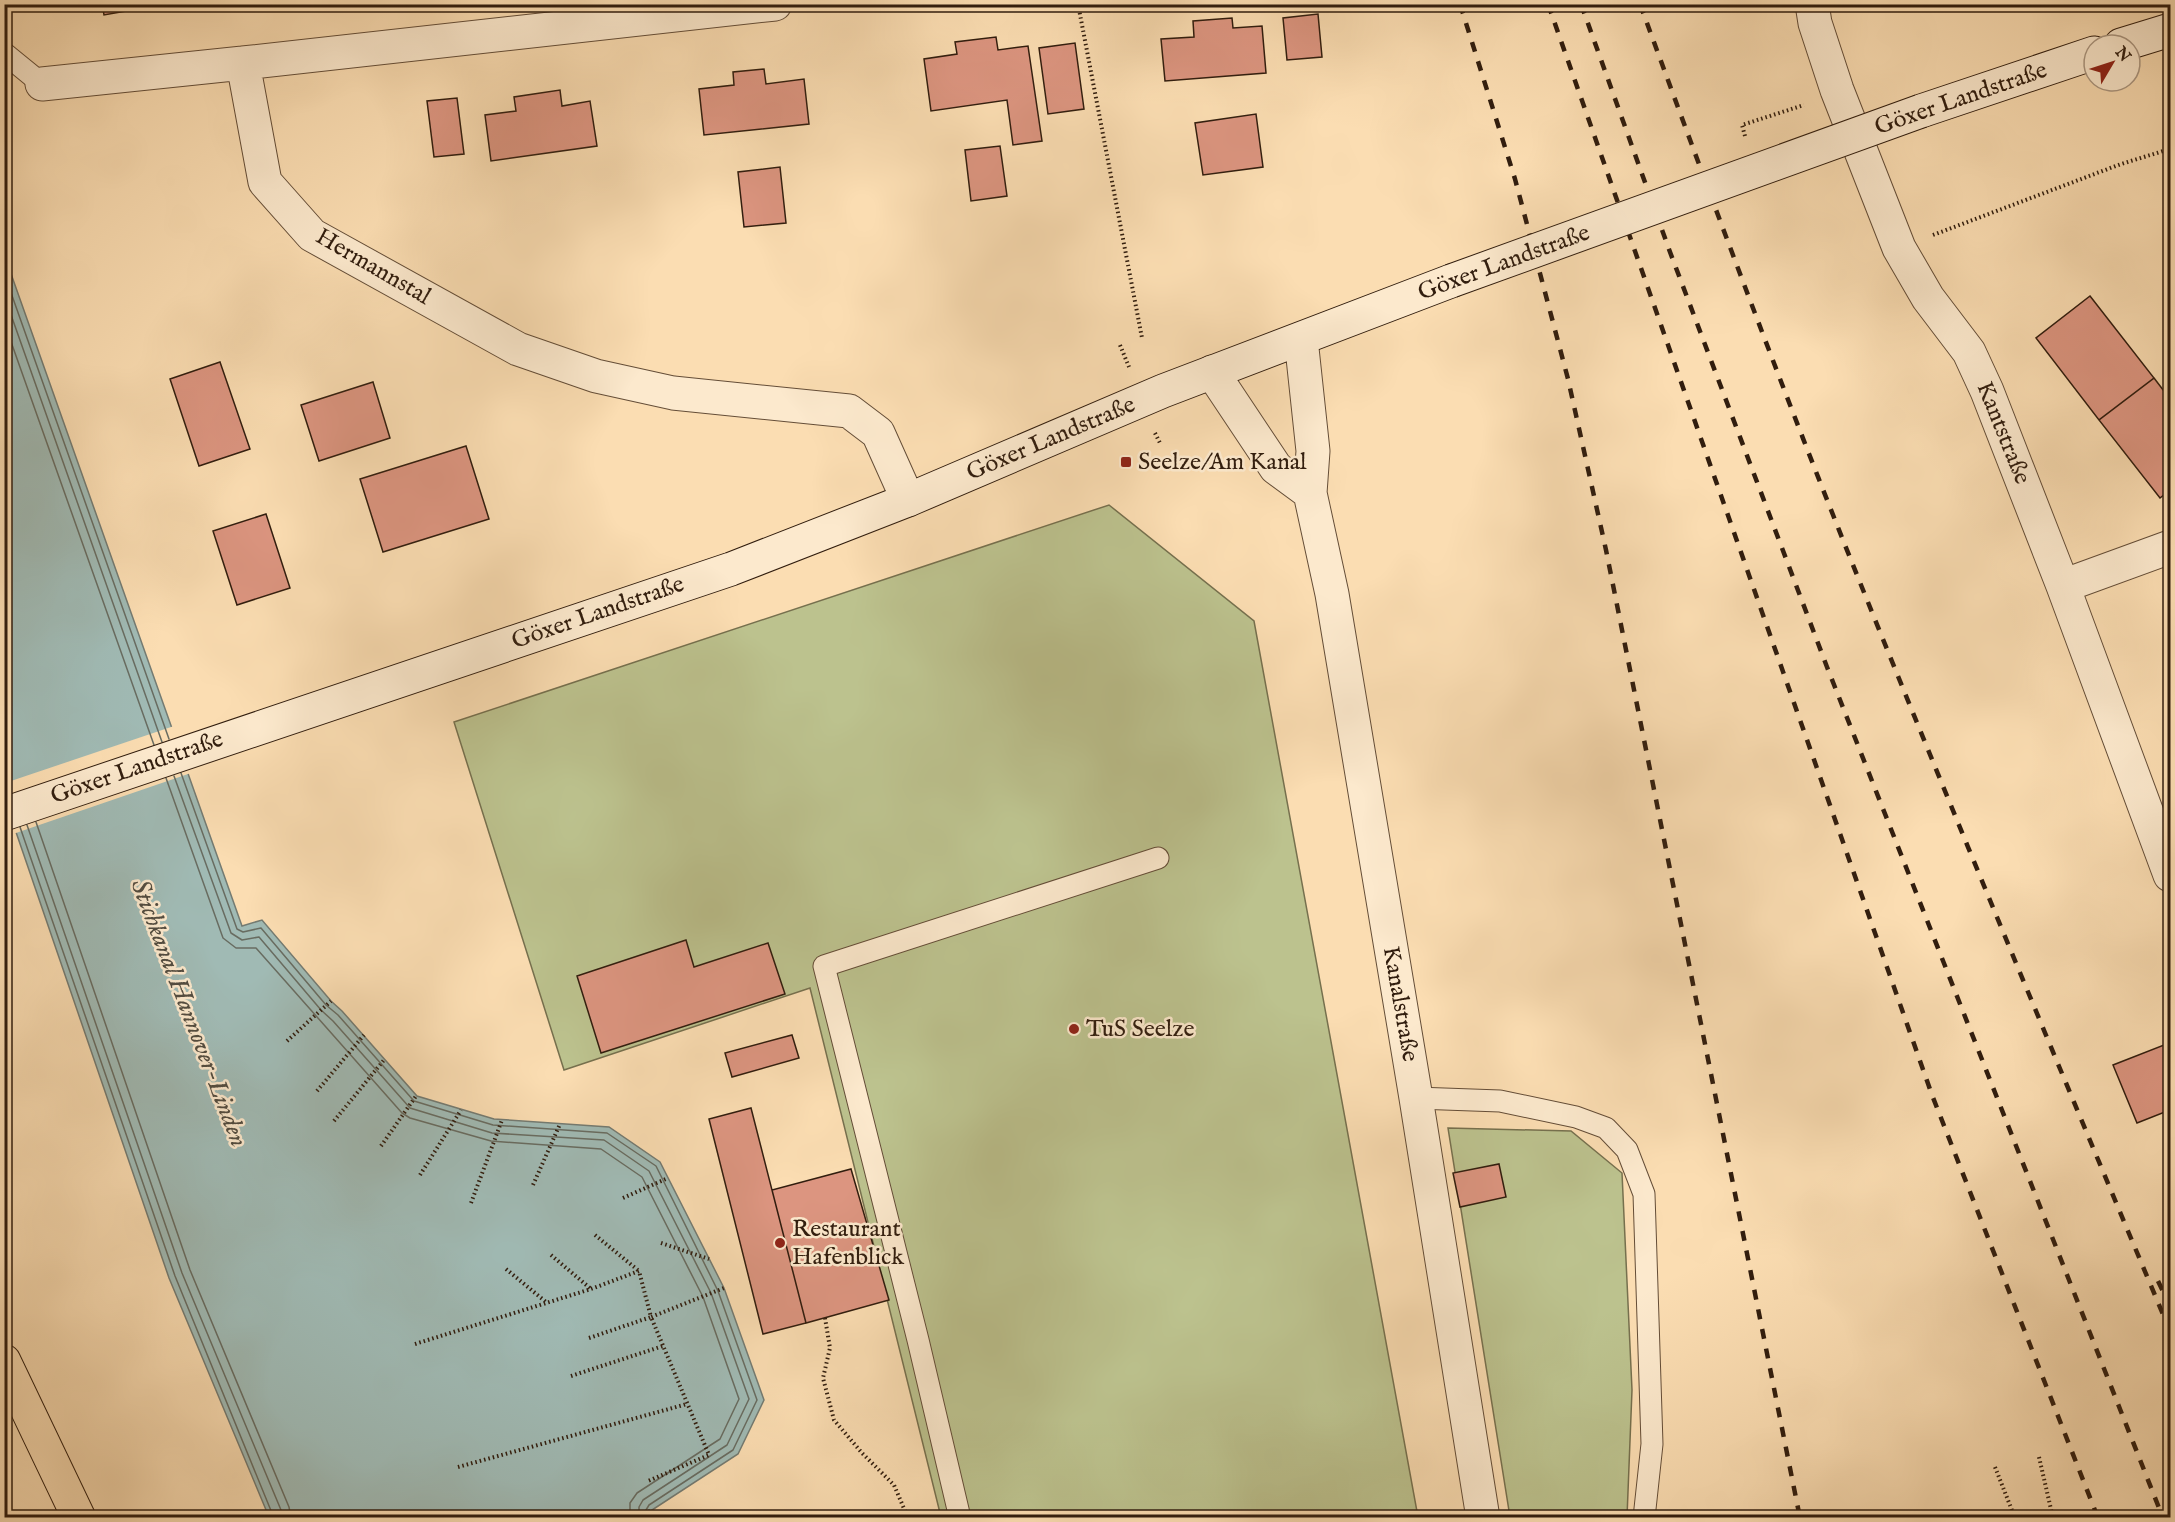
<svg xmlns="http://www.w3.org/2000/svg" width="2175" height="1522" font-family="'IM FELL English',serif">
<rect width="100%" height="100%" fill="#fbddb2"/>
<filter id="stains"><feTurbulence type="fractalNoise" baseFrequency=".00333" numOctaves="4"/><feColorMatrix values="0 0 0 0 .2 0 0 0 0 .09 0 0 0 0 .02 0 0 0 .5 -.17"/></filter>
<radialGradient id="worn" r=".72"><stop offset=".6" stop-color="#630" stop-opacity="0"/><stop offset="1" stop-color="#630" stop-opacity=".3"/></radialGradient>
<!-- green -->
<path fill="#bcc28e" stroke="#76704e" stroke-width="1.5" d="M1109 505 1254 621 1418 1517H941L810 988 564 1070 454 722Z
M1448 1128 1571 1131 1622 1173 1632 1390 1627 1517H1510Z"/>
<!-- water -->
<path fill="#a0bab4" stroke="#747b72" stroke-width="1.5" d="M4 254 242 926 262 920 331 1001 342 1011 417 1096 494 1119 609 1127 660 1162 724 1288 764 1400 738 1454 652 1510V1517H269L169 1278 5 800Z"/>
<!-- pier -->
<path fill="#fbddb2" d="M174 726 191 773 13 834 4 809 5 783Z"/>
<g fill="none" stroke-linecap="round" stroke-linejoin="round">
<!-- shore -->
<path stroke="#686c61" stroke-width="1.5" d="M4 273 169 739
M4 295 162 742
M4 322 154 745
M181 773 237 929 243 932 261 928 326 1005 338 1015 414 1101 493 1125 607 1133 656 1166 718 1291 757 1400 733 1450 649 1505 646 1510V1518
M174 776 231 933 242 940 259 937 321 1010 333 1021 410 1108 492 1133 604 1140 649 1171 711 1293 749 1399 727 1445 643 1500 639 1507V1518
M166 778 223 938 236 948H256L402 1113 410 1118 491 1141 601 1149 642 1177 703 1297 739 1399 720 1439 637 1493 630 1503V1518
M36 822 190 1270 289 1507 291 1518
M27 825 182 1273 281 1510 282 1518
M20 827 175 1276 274 1518"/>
</g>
<!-- building -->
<path fill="#dc9580" stroke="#311d0e" stroke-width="1.5" d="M102 4H160V5L104 15Z
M1318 14 1322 57 1287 60 1283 18Z
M1232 18 1233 28 1262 26 1266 73 1165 81 1161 39 1194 37 1193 21Z
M996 37 998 50 1028 46 1042 141 1013 145 1007 100 931 111 924 59 957 54 955 42Z
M1075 43 1084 109 1048 114 1039 48Z
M764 69 766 84 804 79 809 124 704 135 699 89 734 85 733 72Z
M560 90 562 106 590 101 597 146 491 161 485 115 516 111 514 97Z
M457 98 464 154 434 157 427 101Z
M1256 114 1263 167 1203 175 1195 123Z
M1000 146 1007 196 971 201 965 150Z
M780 167 786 223 744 227 738 172Z
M2090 296 2154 378 2099 420 2036 338Z
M220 362 250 449 199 466 170 379Z
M2154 378 2170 399V490L2160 498 2099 420Z
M373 382 390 438 319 461 301 405Z
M466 446 489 519 383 552 360 479Z
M266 514 290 588 237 605 213 531Z
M686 940 694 967 768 943 785 994 601 1053 577 976Z
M792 1035 799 1058 732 1077 725 1053Z
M2169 1043 2170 1110 2137 1123 2113 1065Z
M751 1108 806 1323 763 1334 709 1119Z
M1499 1164 1506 1197 1460 1207 1453 1173Z
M851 1169 889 1300 806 1323 772 1190Z"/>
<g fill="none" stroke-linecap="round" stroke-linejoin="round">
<defs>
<path id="service" d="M4 53 42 84
M1416 1098 1500 1101 1576 1117 1606 1128 1627 1150 1644 1194 1652 1444 1644 1518
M960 1518 918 1340 824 966 1158 858"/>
<path id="minor" d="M775 4 243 63 265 182 312 235 518 349 596 376 673 393 849 411 878 433 908 500
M1812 4 1815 23 1837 90 1899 248 1928 298 1969 352 1987 391 2063 586 2170 875
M42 84 243 63
M2063 586 2170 547"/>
<path id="tertiary" d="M1301 339 1313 451 1310 493 1332 594 1416 1098 1483 1518
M1212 372 1276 468 1310 493"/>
<path id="secondary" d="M2121 45 2170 30
M1921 111 2094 53
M4 814 731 569 908 500 1163 391 1451 281"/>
<path id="primary" d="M4 1361 79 1518"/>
</defs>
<!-- service casing -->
<use href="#service" stroke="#644d37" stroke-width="23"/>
<!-- minor casing -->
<use href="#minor" stroke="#644d37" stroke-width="35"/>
<!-- tertiary casing -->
<use href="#tertiary" stroke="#644d37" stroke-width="35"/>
<!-- secondary casing -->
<use href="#secondary" stroke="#311d0e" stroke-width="35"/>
<!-- primary casing -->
<use href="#primary" stroke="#311d0e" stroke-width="35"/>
<!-- path -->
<path stroke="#311d0e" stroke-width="4" stroke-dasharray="1.5 3" stroke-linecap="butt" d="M1078 4 1142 338
M1745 136 1742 125 1804 105
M1933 235 2121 164 2170 149
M1120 345 1129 367
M1155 433 1160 443
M287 1041 331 1001
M317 1091 364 1035
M334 1121 384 1060
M381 1146 416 1096
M420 1175 461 1110
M533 1185 560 1124
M623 1198 668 1178
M471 1203 502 1120
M595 1235 639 1271
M661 1243 709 1259
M551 1255 591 1289
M506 1269 546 1302
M825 1318 830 1348 823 1378 834 1420 862 1453 894 1485 908 1518
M589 1338 651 1317 709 1455 648 1481
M415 1344 591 1289 639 1271 651 1317 724 1288
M571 1376 663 1346
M2039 1457 2053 1518
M458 1467 687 1404
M1995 1467 2015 1518
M637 1518 652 1510"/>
<!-- service -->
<use href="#service" stroke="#fce9cd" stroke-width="21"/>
<!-- minor -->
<use href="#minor" stroke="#fce9cd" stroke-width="33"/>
<!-- tertiary -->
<use href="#tertiary" stroke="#fce9cd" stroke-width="33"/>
<!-- secondary -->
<use href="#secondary" stroke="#fce9cd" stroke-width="33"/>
<!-- primary -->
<use href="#primary" stroke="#fbddb2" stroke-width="33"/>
<!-- rail -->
<path stroke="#311d0e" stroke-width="4.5" stroke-dasharray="10 10" stroke-linecap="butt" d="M1460 4 1515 179 1568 379 1606 550 1800 1518
M1548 4 1932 1095 2098 1518
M1581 4 1670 252 1827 667 2163 1518
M1640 4C1710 195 1781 386 1857 575 1959 828 2064 1079 2170 1331
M2158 1281 2170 1306"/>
<defs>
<path id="secondary-bridge" d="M1451 281 1921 111"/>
</defs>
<!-- secondary-bridge casing -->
<use href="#secondary-bridge" stroke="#311d0e" stroke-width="35" stroke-linecap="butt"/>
<!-- secondary-bridge -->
<use href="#secondary-bridge" stroke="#fce9cd" stroke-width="33"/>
</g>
<!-- markers -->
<g fill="#8f2418" stroke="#fce9cd" stroke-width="2">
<rect x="1120" y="456" width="12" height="12" rx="3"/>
<circle cx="1074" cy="1029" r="6"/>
<circle cx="780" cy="1243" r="6"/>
</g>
<g text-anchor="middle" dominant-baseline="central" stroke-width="5" stroke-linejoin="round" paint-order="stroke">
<!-- street labels -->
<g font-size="24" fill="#311d0e" stroke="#fce9cd">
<text transform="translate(1961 99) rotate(-19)">Göxer Landstraße</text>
<text transform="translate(1504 263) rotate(-20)">Göxer Landstraße</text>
<text transform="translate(373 267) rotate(30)">Hermannstal</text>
<text transform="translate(2003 433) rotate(68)">Kantstraße</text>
<text transform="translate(1051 439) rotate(-23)">Göxer Landstraße</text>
<text transform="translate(598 613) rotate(-19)">Göxer Landstraße</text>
<text transform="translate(137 768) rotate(-19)">Göxer Landstraße</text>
<text transform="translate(1400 1004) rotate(80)">Kanalstraße</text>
</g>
<!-- poi labels -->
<g font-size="24" fill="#311d0e" stroke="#fce9cd" text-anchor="start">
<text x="1138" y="462">Seelze/Am Kanal</text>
<text x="1086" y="1029">TuS Seelze</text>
<text x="792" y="1229">Restaurant<tspan x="792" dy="28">Hafenblick</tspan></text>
</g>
<!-- water labels -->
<g font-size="26" font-style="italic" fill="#524c40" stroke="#fce9cd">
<text transform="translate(189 1013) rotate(69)">Stichkanal Hannover-Linden</text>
</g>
</g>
<!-- margin -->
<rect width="2175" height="1522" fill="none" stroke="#fbddb2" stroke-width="24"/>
<rect x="6" y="6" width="2163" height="1510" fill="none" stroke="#311d0e" stroke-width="3"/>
<rect x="12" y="12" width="2151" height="1498" fill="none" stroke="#311d0e" stroke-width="1.5"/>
<!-- north arrow -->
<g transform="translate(2112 63) rotate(51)"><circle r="28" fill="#fce9cd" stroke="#ab9781" stroke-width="1.5"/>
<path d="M0-4.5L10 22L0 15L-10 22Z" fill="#8f2418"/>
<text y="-9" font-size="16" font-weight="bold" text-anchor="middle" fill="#311d0e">N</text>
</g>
<rect width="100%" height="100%" filter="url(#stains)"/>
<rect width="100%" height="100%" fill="url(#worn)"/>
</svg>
